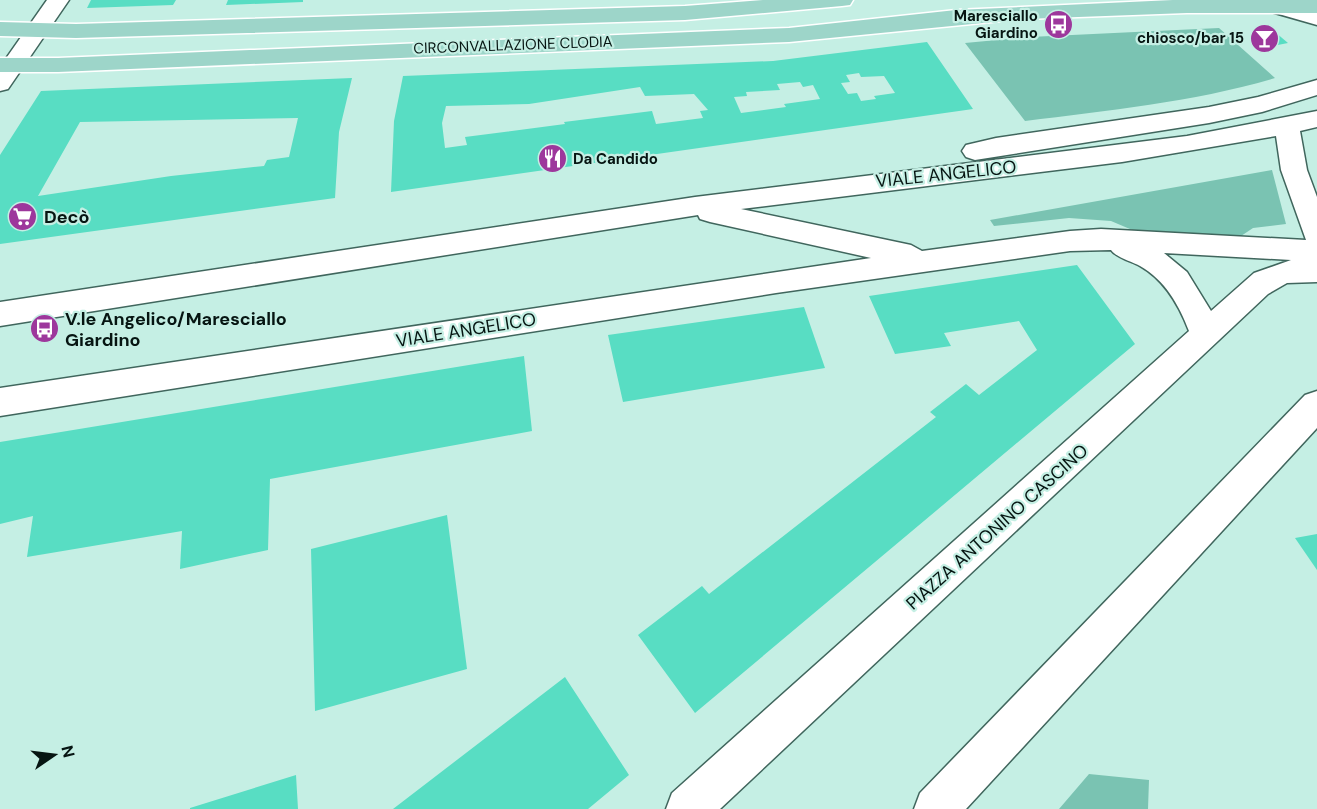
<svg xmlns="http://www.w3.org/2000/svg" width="1317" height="809" font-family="'DM Sans',sans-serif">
<rect width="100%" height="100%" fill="#c5efe4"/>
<!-- green -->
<path fill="#7ac3b2" d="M1219 28 1275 78C1194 102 1109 110 1025 121L965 43 1030 37Z
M1272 170 1286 224 1253 228 1238 238 1137 232 1111 221 1069 218 994 226 990 220Z
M1089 774 1149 780 1148 809H1059Z"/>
<!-- building -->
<path fill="#58ddc3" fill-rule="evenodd" d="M91 0H176L173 5 87 8Z
M228 0H303V2L226 5Z
M1275 32 1288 43 1268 47 1255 36Z
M927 42 973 109 391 192 394 121 403 76 773 61ZM859 73 861 77 884 76 895 93 874 96 876 99 861 101 857 93 848 94 841 83 850 82 846 75ZM800 82 803 87 813 85 820 99 784 104 786 107 741 113 734 97 747 96 746 92 780 90 777 84ZM640 87 645 96 694 94 708 110 700 111 703 118 656 124 652 111 564 122 565 124 465 137 467 145 445 148 442 123 446 106 529 104Z
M352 78 339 132 335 198 0 244V155L41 91ZM298 118 289 157 267 160 264 166 171 176 38 196 80 122Z
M1077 265 1135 344 695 713 638 635 702 586 709 594 936 417 930 412 966 384 979 395 1037 350 1019 321 944 333 951 346 895 354 869 296Z
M804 307 825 368 623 402 608 335Z
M524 356 532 431 270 479 268 550 180 569 182 531 27 557 33 516 0 524V442Z
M447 515 467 669 315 711 311 549Z
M1317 534V570L1295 538Z
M565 677 629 775 588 809H393Z
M296 775 298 809H190V808Z"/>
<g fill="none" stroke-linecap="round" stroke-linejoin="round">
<defs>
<path id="minor" d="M47 0H69L8 89 0 91V67Z
M1278 0 1317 11V25L1268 11 1265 6 1268 1Z
M1317 80V95L1262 112 1209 123 975 160 966 157 962 151 966 145 996 138 1209 107 1258 97Z
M1317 111V127L1300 131 1307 170 1317 197V282L1287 283 1268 294 720 809H666L672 793 1189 331C1179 305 1165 280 1140 266 1131 261 1117 258 1111 250L1070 251 776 293 0 416V388L871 258 710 222 700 219 698 215 0 326V302L695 197 1187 136ZM1276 136 1281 170 1306 240 1101 229 1070 231 922 251 911 245 741 209 1122 162ZM1164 253 1291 260 1254 273 1211 311 1187 272Z
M1317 391V428L966 809H914L920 793 1305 395Z"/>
<path id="major" d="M763 0H853L850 5 842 6 685 20 76 38 0 36V22L76 24 685 6Z
M1173 0H1317V13H1187L1024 19 789 42 58 72H0V58H58L789 28 956 10Z"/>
</defs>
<!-- minor casing -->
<use href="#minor" stroke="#40665d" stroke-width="3"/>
<!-- major casing -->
<use href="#major" stroke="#fff" stroke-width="3"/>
<!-- minor -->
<use href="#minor" fill="#fff" fill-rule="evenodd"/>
<!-- major -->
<use href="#major" fill="#9dd5c9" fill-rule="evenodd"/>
</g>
<!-- icons -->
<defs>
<symbol id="bus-disc" viewBox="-11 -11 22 22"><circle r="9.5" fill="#9d379c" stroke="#c5efe4"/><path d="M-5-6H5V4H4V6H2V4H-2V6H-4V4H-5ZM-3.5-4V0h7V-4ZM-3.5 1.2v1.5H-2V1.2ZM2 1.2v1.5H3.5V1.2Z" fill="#fff"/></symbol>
<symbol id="bar-disc" viewBox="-11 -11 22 22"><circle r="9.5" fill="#9d379c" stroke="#c5efe4"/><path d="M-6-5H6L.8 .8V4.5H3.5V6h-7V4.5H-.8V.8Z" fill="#fff"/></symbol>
<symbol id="restaurant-disc" viewBox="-11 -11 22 22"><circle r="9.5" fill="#9d379c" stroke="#c5efe4"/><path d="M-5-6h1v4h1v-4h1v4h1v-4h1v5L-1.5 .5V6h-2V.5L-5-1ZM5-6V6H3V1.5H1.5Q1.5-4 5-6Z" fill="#fff"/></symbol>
<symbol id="supermarket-disc" viewBox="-11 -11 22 22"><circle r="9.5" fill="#9d379c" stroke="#c5efe4"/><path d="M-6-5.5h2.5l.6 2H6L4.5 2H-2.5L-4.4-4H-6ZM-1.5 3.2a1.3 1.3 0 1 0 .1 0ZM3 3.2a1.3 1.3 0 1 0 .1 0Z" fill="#fff"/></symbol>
</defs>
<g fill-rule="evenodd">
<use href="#bus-disc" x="1042" y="8" width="33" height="33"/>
<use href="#bar-disc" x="1248" y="22" width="33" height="33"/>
<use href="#restaurant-disc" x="536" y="142" width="33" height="33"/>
<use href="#supermarket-disc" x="6" y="200" width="33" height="33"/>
<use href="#bus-disc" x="28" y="312" width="33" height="33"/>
</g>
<g text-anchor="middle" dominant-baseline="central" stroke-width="4.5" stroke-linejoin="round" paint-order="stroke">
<!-- far-poi labels -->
<g font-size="15" font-weight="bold" fill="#061512" stroke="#c5efe4" text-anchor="end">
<text x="1038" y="16">Maresciallo<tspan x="1038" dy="17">Giardino</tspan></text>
<text x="1244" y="38">chiosco/bar 15</text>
<text x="573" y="159" text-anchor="start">Da Candido</text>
</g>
<!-- far-street labels -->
<g font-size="15" fill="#061512" stroke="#c5efe4">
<text transform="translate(513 45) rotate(-2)">CIRCONVALLAZIONE CLODIA</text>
</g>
<!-- street labels -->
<g font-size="18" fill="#061512" stroke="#c5efe4">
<text transform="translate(946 174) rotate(-6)">VIALE ANGELICO</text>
<text transform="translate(466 330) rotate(-9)">VIALE ANGELICO</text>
<text transform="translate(997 527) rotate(-42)">PIAZZA ANTONINO CASCINO</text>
</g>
<!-- poi labels -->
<g font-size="18" font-weight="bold" fill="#061512" stroke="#c5efe4" text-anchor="start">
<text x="44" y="217">Decò</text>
<text x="65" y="319">V.le Angelico/Maresciallo<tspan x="65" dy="21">Giardino</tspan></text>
</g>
</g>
<!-- north arrow -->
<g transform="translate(54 755) rotate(76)" stroke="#c5efe4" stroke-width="4.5" paint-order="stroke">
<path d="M0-4.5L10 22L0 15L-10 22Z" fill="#061512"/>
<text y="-9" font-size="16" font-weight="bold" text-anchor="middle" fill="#061512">N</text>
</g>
</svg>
